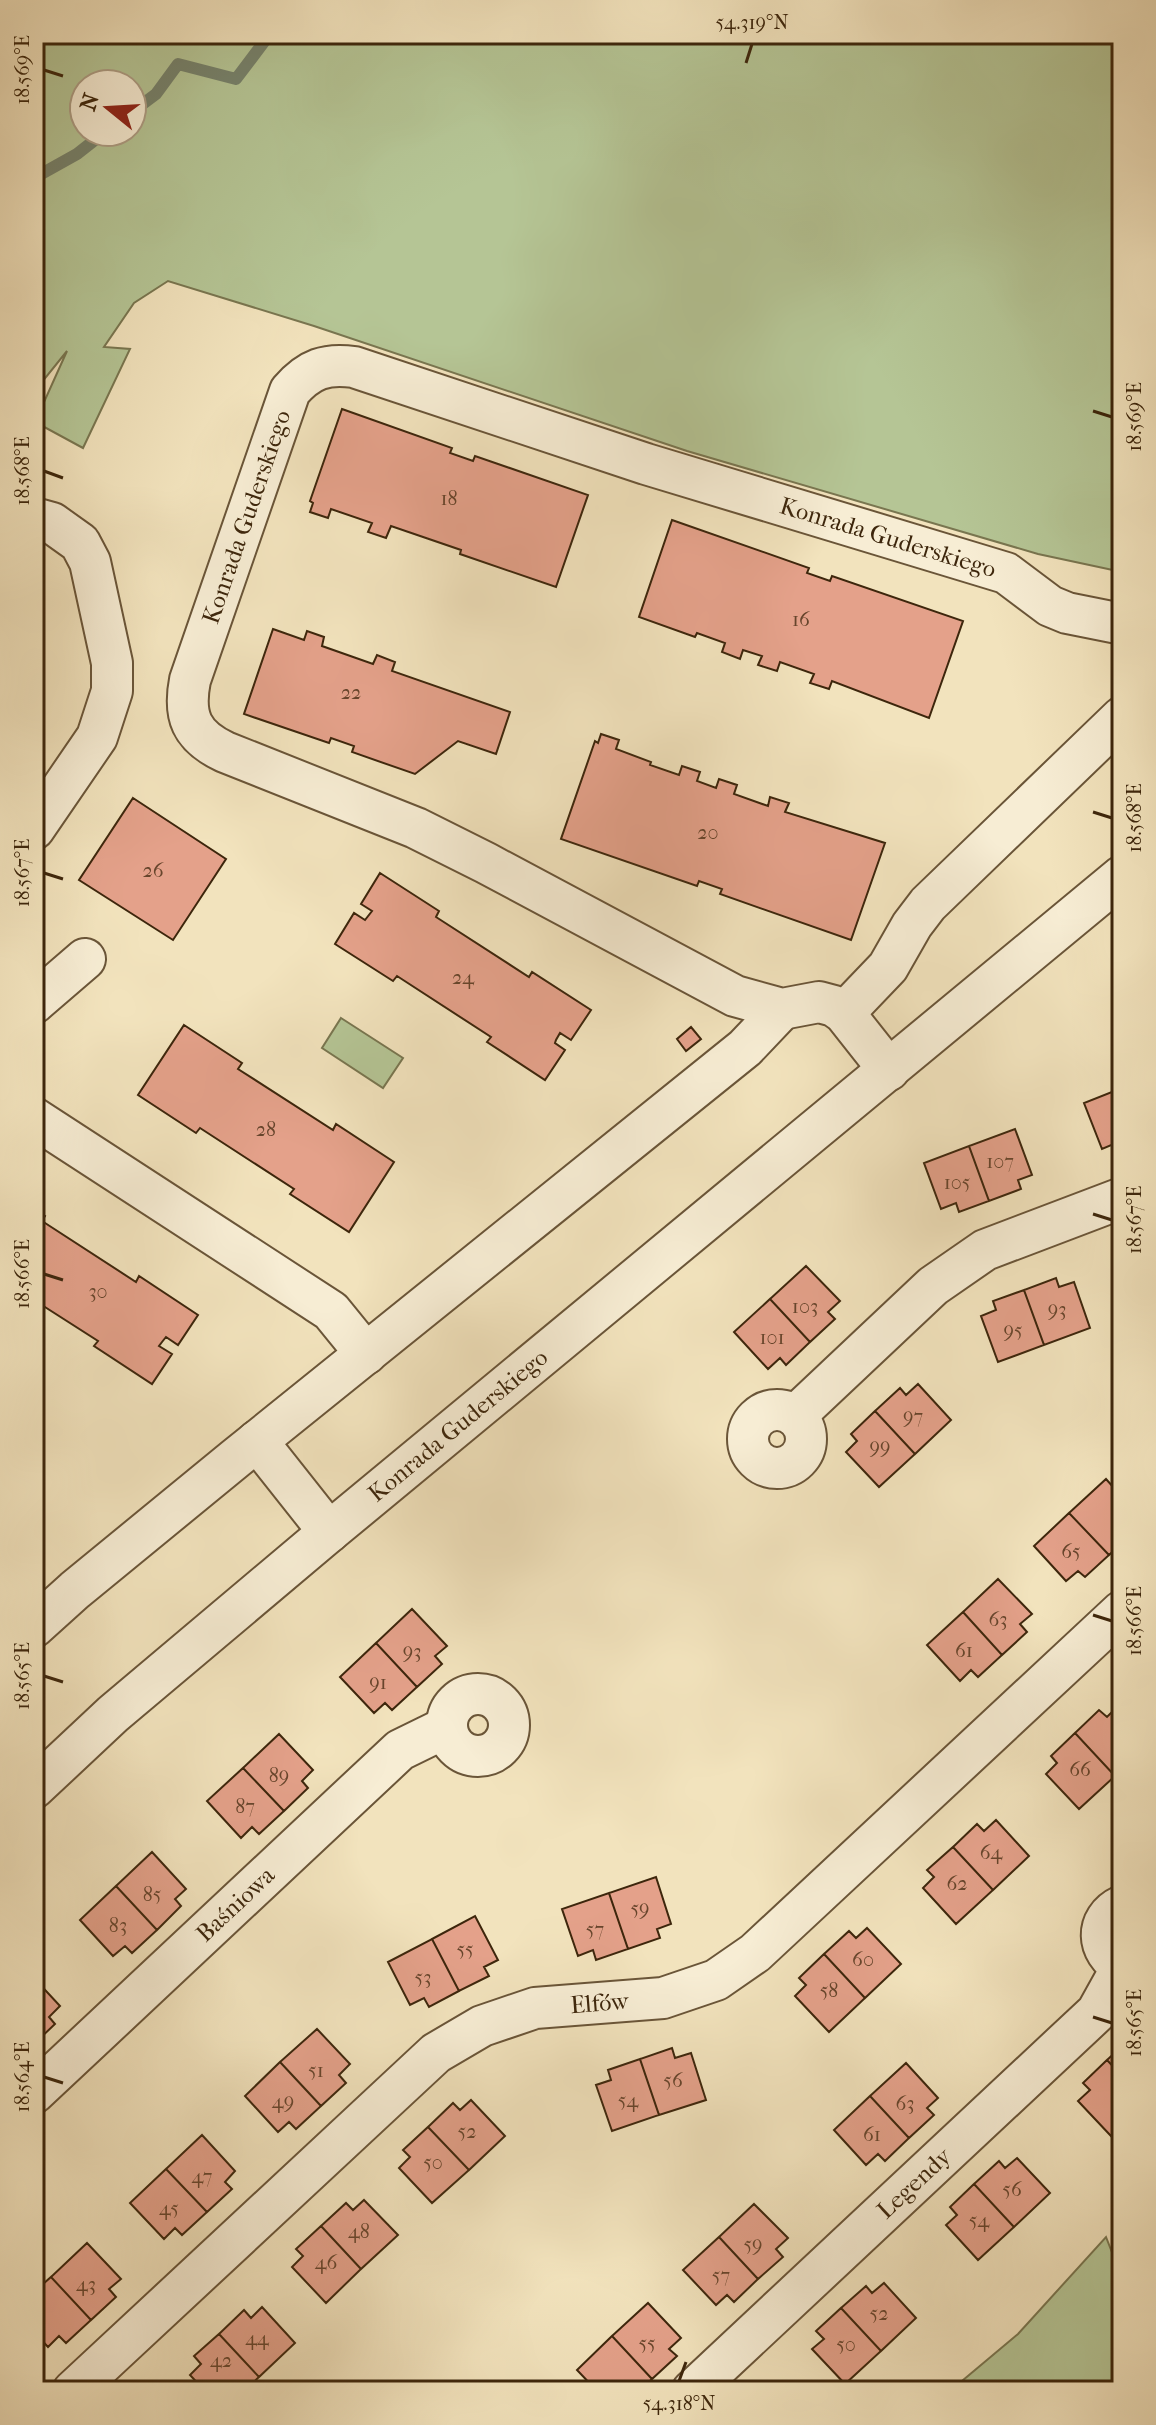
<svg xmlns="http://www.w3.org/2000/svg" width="1156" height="2425" font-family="'IM FELL French Canon',serif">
<rect width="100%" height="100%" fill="#f2e3bd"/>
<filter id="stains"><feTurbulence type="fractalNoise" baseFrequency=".0025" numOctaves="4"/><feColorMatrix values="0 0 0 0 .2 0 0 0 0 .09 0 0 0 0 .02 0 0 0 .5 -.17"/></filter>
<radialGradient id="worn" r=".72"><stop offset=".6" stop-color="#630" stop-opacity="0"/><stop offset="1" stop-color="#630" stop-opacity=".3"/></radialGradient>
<!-- green -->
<path fill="#b5c595" stroke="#797650" stroke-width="2" fill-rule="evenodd" d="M34 34H1122V572L1038 554 687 451 314 326 168 281 134 303 104 347 130 349 83 448 35 422 67 351 34 392ZM84 84H132V132H84Z
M341 1018 403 1058 383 1088 322 1048Z
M1106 2237 1122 2278V2391H950L1018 2334Z"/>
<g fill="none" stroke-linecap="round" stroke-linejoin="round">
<!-- stream -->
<path stroke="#76826c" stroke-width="12" d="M132 112 156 94 178 64 236 79 270 34
M34 178 77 154 105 132"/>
</g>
<!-- building -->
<path fill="#e4a18a" stroke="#3d260c" stroke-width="2" d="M342 409 452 448 450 453 473 461 475 456 588 495 556 587 460 554 461 550 391 526 386 538 368 532 372 523 331 509 328 518 310 512 313 503 310 501Z
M672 520 809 568 807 573 830 581 832 576 963 621 929 718 832 681 829 689 810 683 814 674 780 662 777 671 758 665 762 656 743 650 740 659 722 652 725 643 697 633 695 637 639 617Z
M273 629 304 640 307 631 324 637 322 646 373 664 377 655 395 662 392 671 510 712 496 754 458 741 415 774 352 752 354 746 331 738 329 743 244 714Z
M601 734 619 740 616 749 651 762 650 765 679 775 682 766 700 772 697 781 716 788 719 779 737 785 734 794 768 806 770 797 789 803 785 812 885 843 851 940 720 894 722 889 699 881 697 886 561 839 595 741 598 743Z
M133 798 226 859 173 940 79 880Z
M380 873 439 911 436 917 529 977 532 972 591 1010 571 1040 560 1033 556 1040 555 1043 565 1050 545 1080 487 1042 491 1037 397 976 393 981 335 944 354 913 365 920 372 911 361 904Z
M184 1025 242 1063 238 1069 333 1130 336 1124 394 1162 349 1232 290 1194 294 1189 200 1128 196 1133 138 1095Z
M691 1027 701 1039 686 1051 677 1039Z
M1122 1088V1152L1120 1153 1116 1143 1102 1149 1084 1103Z
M1015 1129 1032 1175 1018 1180 1021 1189 989 1201 969 1146Z
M969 1146 989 1201 959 1212 956 1203 941 1209 924 1163Z
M34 1208 45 1216 42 1221 136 1282 139 1276 198 1315 178 1345 166 1337 162 1342 159 1346 172 1354 152 1384 94 1346 98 1341 34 1300Z
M806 1266 840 1301 828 1312 835 1319 810 1342 770 1299Z
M1056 1278 1059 1287 1074 1282 1090 1328 1044 1345 1024 1290Z
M1024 1290 1044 1345 998 1362 981 1316 996 1310 993 1301Z
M770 1299 810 1342 786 1365 780 1358 768 1369 734 1332Z
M918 1384 951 1420 915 1454 875 1411 900 1388 906 1395Z
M875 1411 915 1454 879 1487 846 1452 857 1441 851 1434Z
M1106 1479 1122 1497V1543L1109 1555 1069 1513Z
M1069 1513 1109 1555 1085 1577 1078 1571 1066 1581 1034 1546Z
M998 1579 1032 1614 1020 1624 1027 1632 1002 1655 963 1612Z
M412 1609 447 1646 435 1656 442 1664 417 1687 376 1643Z
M963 1612 1002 1655 978 1677 971 1670 960 1681 927 1645Z
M376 1643 417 1687 392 1710 385 1703 374 1713 340 1677Z
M1117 1707 1122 1712V1769L1115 1776 1075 1733 1099 1710 1107 1717Z
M1075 1733 1115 1776 1079 1809 1046 1774 1057 1763 1051 1756Z
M279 1734 313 1770 302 1781 308 1788 284 1811 243 1768Z
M243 1768 284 1811 259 1834 252 1827 241 1838 207 1801Z
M996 1820 1029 1856 993 1890 953 1847 977 1824 984 1831Z
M953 1847 993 1890 956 1924 923 1888 934 1877 927 1870Z
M152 1852 186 1889 175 1899 181 1906 157 1930 116 1886Z
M656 1877 671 1924 657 1929 660 1938 628 1949 609 1893Z
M116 1886 157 1930 132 1953 125 1946 113 1956 80 1920Z
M609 1893 628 1949 596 1960 593 1950 578 1956 562 1909Z
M475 1916 498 1960 484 1967 489 1976 459 1991 432 1939Z
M867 1928 901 1964 865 1998 824 1954 849 1931 856 1938Z
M432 1939 459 1991 429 2007 424 1998 410 2005 388 1962Z
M824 1954 865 1998 829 2032 795 1996 806 1985 799 1978Z
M34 1978 60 2006 49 2017 55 2024 34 2044Z
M317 2029 350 2064 339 2075 346 2083 321 2106 280 2062Z
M1122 2046V2076L1107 2060Z
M672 2048 675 2058 691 2053 706 2100 659 2115 640 2059Z
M640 2059 659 2115 612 2131 596 2085 611 2080 608 2070Z
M1107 2060 1122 2076V2126L1111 2136 1078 2101 1090 2090 1083 2083Z
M280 2062 321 2106 296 2129 289 2122 278 2132 245 2096Z
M906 2063 938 2098 927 2108 934 2115 909 2138 870 2096Z
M870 2096 909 2138 885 2161 878 2154 866 2165 834 2130Z
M471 2100 505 2136 469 2170 428 2127 453 2103 460 2110Z
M428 2127 469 2170 432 2203 399 2168 410 2157 403 2150Z
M202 2135 235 2171 225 2182 232 2189 207 2212 166 2169Z
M1017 2158 1050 2193 1014 2227 974 2184 999 2161 1005 2168Z
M166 2169 207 2212 182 2235 175 2228 164 2239 130 2203Z
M974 2184 1014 2227 978 2260 946 2225 957 2215 950 2207Z
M364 2200 398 2235 361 2269 321 2226 346 2203 353 2210Z
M754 2204 788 2238 776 2249 783 2257 758 2279 719 2237Z
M321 2226 361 2269 326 2303 292 2267 303 2256 296 2249Z
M719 2237 758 2279 734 2302 727 2295 716 2305 683 2270Z
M87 2243 121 2279 109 2289 116 2297 91 2320 51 2277Z
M51 2277 91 2320 66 2343 59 2336 48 2347 34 2332V2292Z
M884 2283 916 2318 881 2351 841 2308 866 2286 872 2293Z
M648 2303 681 2338 669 2349 677 2356 652 2379 612 2336Z
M262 2307 295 2343 259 2377 219 2334 244 2310 251 2318Z
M841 2308 881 2351 845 2384 812 2349 824 2339 816 2331Z
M219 2334 259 2377 244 2391H205L190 2375 201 2364 194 2356Z
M612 2336 652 2379 639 2391H597L577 2370Z"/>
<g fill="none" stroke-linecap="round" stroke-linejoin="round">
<defs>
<g id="minor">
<path d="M34 518 52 523 80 543 90 562 112 663V691L97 737 34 829"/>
<path d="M34 1003 85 959"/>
<path d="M844 1013 888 967 912 925 928 904 1122 717"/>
<path id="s1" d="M889 1070 844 1013 834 1006 819 1002 782 1009 735 996 486 863 416 828 225 752C191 736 183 716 190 680L290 391C309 369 326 363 354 367L646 464 1006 573 1050 606 1067 613 1122 624"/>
<path d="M34 1118 331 1311 366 1354"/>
<circle cx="777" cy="1439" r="29"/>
<path d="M795 1416 933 1286 985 1250 1122 1198"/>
<path d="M257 1441 329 1532"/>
<path d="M34 1627 75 1590 236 1458 745 1048 782 1009"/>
<circle cx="478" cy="1725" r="31"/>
<path id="s2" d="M34 1788 113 1714 329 1532 1122 876"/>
<path d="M1122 1906C1094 1919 1096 1952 1122 1966"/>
<path id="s3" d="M34 2093 400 1750 447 1727"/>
<path id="s4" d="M73 2391 436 2053 482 2026 535 2008 663 1998 716 1980 755 1953 1122 1611"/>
<path id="s5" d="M692 2391 1097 2012 1122 1967"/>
</g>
</defs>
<!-- minor casing -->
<use href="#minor" stroke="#6a5538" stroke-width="44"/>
<!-- minor -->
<use href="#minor" stroke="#f7edd4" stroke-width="40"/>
</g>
<!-- ticks -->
<path fill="none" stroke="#3d260c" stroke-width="3" d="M746 63 752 44M44 70 63 76M1093 411 1112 417M44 471 63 478M1093 812 1112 818M44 873 63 879M1093 1214 1112 1220M44 1274 63 1280M1093 1615 1112 1621M44 1676 63 1682M1093 2017 1112 2023M44 2077 63 2083M679 2381 686 2362"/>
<g text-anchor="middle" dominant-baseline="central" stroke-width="8" stroke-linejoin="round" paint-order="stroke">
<!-- number labels -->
<g font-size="20" fill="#67452c">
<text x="449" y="498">18</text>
<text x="801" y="619">16</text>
<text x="351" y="692">22</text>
<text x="708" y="832">20</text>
<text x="153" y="870">26</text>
<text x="463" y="977">24</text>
<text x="266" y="1129">28</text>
<text x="1000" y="1161">107</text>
<text x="957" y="1182">105</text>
<text x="98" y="1291">30</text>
<text x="805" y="1306">103</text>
<text x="1057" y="1309">93</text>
<text x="1013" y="1330">95</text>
<text x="772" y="1337">101</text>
<text x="913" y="1416">97</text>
<text x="880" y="1446">99</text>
<text x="1071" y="1551">65</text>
<text x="998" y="1619">63</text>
<text x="964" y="1650">61</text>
<text x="412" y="1651">93</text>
<text x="378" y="1682">91</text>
<text x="1080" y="1769">66</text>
<text x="279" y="1775">89</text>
<text x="245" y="1806">87</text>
<text x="991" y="1852">64</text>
<text x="957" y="1883">62</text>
<text x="152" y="1894">85</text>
<text x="640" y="1908">59</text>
<text x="118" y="1925">83</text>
<text x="595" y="1929">57</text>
<text x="465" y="1949">55</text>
<text x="863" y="1959">60</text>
<text x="423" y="1977">53</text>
<text x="829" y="1990">58</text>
<text x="316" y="2070">51</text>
<text x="673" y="2080">56</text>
<text x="628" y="2100">54</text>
<text x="283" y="2101">49</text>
<text x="905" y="2103">63</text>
<text x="467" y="2131">52</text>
<text x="872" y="2134">61</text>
<text x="433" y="2162">50</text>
<text x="202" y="2176">47</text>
<text x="1012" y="2189">56</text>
<text x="169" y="2208">45</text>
<text x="979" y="2220">54</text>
<text x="359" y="2231">48</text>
<text x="753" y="2244">59</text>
<text x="326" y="2262">46</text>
<text x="721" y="2275">57</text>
<text x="86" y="2284">43</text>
<text x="879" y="2313">52</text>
<text x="257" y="2338">44</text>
<text x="647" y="2343">55</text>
<text x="846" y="2344">50</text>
<text x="221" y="2360">42</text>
</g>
<!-- street labels -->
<g font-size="24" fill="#3d260c" stroke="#f7edd4">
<text stroke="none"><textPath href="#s1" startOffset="1014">Konrada Guderskiego</textPath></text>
<text stroke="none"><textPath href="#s1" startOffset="1780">Konrada Guderskiego</textPath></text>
<text stroke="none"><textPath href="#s2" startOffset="558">Konrada Guderskiego</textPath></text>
<text stroke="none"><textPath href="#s3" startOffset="276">Baśniowa</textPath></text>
<text stroke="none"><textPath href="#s4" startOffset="670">Elfów</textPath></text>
<text stroke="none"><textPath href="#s5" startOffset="304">Legendy</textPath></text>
</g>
</g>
<!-- margin -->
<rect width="1156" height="2425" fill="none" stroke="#f2e3bd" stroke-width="88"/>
<!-- north arrow -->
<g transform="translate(108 108) rotate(288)"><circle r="38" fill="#f7edd4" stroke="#ad9d84" stroke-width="2"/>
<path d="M0-6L14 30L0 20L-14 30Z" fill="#8f2418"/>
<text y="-12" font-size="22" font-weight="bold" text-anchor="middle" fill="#3d260c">N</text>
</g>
<rect x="44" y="44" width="1068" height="2337" fill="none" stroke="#3d260c" stroke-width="3"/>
<g font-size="20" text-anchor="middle" fill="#3d260c">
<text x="752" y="29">54.319°N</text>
<text transform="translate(22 70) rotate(-90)" y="7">18.569°E</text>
<text transform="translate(1134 417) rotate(-90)" y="7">18.569°E</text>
<text transform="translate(22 471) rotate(-90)" y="7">18.568°E</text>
<text transform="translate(1134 818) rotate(-90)" y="7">18.568°E</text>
<text transform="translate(22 873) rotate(-90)" y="7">18.567°E</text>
<text transform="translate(1134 1220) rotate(-90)" y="7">18.567°E</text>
<text transform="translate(22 1274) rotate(-90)" y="7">18.566°E</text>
<text transform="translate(1134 1621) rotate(-90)" y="7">18.566°E</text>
<text transform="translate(22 1676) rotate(-90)" y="7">18.565°E</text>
<text transform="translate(1134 2023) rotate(-90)" y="7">18.565°E</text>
<text transform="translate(22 2077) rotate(-90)" y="7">18.564°E</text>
<text x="679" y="2410">54.318°N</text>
</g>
<rect width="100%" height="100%" filter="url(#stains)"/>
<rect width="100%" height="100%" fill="url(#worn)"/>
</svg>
